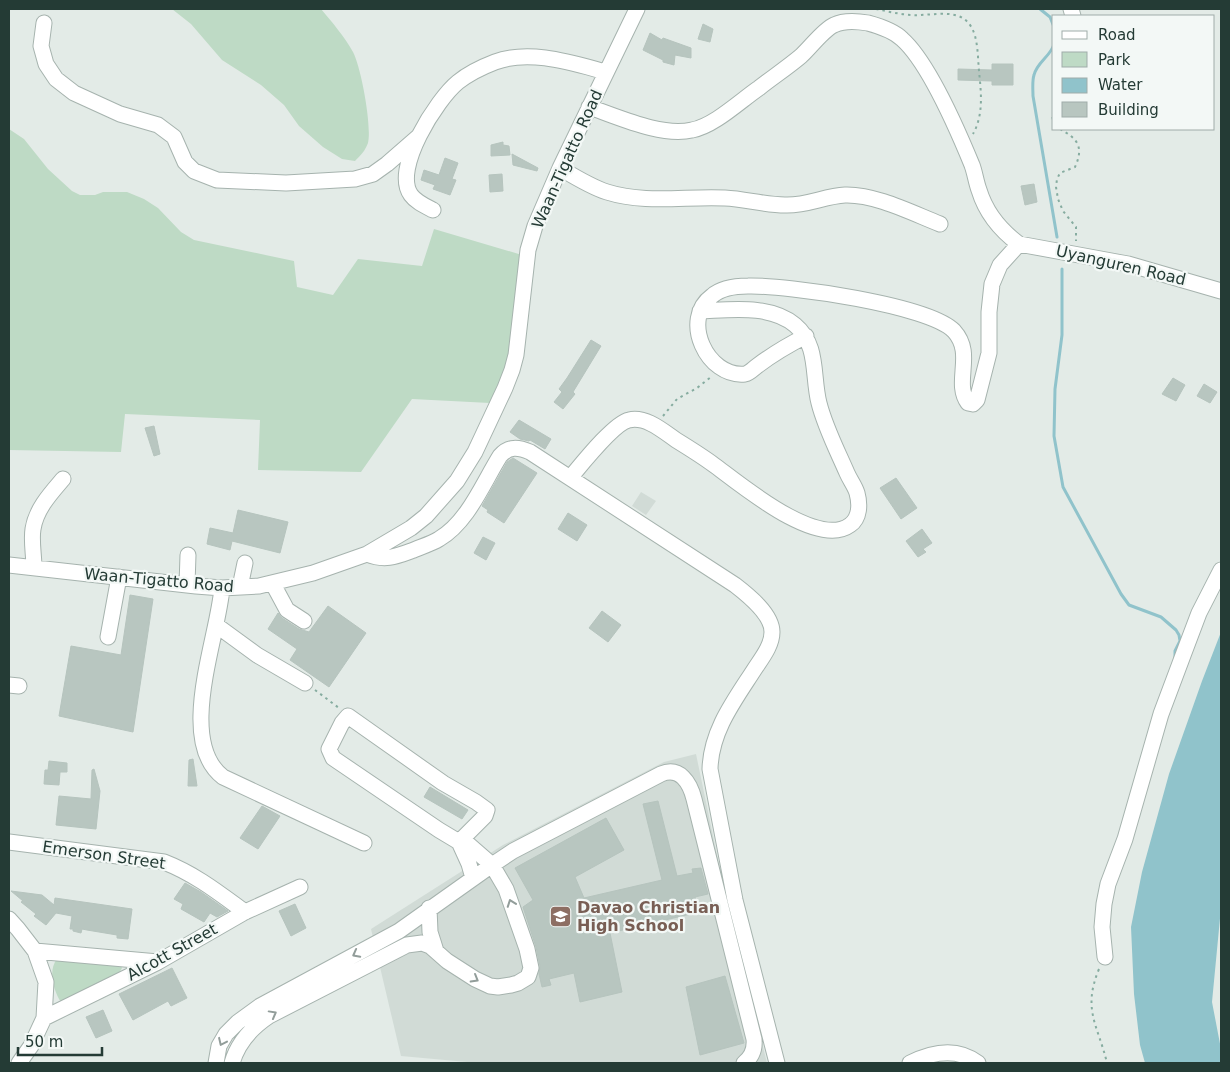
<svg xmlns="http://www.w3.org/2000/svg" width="1230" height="1072" font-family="'DejaVu Sans',sans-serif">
<rect width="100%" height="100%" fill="#e3ebe7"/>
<!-- built -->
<path fill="#d1dbd6" d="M641 492 656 501 646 515 632 506Z
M696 754 727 903 767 1063H478L401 1056 371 929 503 845 664 762Z"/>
<!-- green -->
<path fill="#bedac5" d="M172 9H321C332 22 344 36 353 52 361 67 372 126 368 143 365 151 361 155 355 161L342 159 323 147 299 126 284 105 261 85 222 60 191 24Z
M9 129 24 139 48 169 72 191 80 195H95L103 192H127L144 199 158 208 181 232 194 240 294 261 297 287 333 295 358 259 422 266 434 229 522 255 506 372 490 403 412 399 361 472 258 470 260 420 125 414 121 452 9 450Z
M57 959 120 964 122 968 117 977 61 1002C53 990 48 970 57 959Z"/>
<!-- water -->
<path fill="#90c3cb" d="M1221 632V908L1212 1002 1221 1049V1063H1145L1140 1045 1134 994 1131 927 1142 872 1169 774 1202 681Z"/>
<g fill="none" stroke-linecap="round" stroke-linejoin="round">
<!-- stream -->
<path stroke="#90c3cb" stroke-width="3" d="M1040 9 1050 17 1054 27
M1054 44C1051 56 1037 62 1034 75 1032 81 1033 90 1033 96L1057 237
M1062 269V335L1055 389 1054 436 1063 487 1121 594 1129 605 1161 617 1176 630 1179 635 1180 641 1175 651V659"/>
</g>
<!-- building -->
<path fill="#b8c6c0" stroke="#b6c4be" d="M703 24 713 29 710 42 698 39Z
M650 33 662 40 663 38 691 48V58L675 55 674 65 663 62V60L643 50Z
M992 64H1013V85H992V81L958 80V69L992 70Z
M503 142V145L509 146 510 155 491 156V145Z
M512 154 538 168 537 171 513 165Z
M445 158 458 163 452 179 456 180 450 195 433 189 435 185 421 180 424 170 439 175Z
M502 174 503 191 490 192 489 175Z
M1034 184 1037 202 1025 205 1021 186Z
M591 340 601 346 573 392 575 394 563 409 554 402 562 392 559 389 567 378Z
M1173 378 1185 385 1176 401 1162 394Z
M1204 384 1217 392 1210 403 1197 396Z
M519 420 551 439 545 449 530 440 529 441 520 439 510 432Z
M154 426 160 454 154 456 145 428Z
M513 458 537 473 504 523 487 512 488 510 482 506 507 462Z
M896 478 917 508 901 519 880 488Z
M238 510 288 522 280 553 232 541 230 550 207 544 210 528 233 533Z
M568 513 587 525 577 541 558 529Z
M922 529 932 543 923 549 926 552 918 557 906 541Z
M483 537 495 543 486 560 474 553Z
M130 595 153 599 133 732 59 716 71 646 121 655Z
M328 606 366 633 329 687 290 660 297 649 268 629 278 613 282 618 299 629 309 632Z
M602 611 621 625 608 642 589 628Z
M193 759 197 786H188L189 760Z
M49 761 67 763V772H60L59 785 44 784 45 770H48Z
M94 769 100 791 96 829 56 825 59 796 91 799 92 770Z
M430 787 468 810 462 819 424 797Z
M658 801 677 876 693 873 692 869 701 868 708 894 695 897 699 912 610 933 622 992 580 1002 574 973 549 979 551 985 542 987 539 974 540 966 536 947 523 907 533 900 515 868 606 818 624 850 575 877 584 898 662 880 643 804Z
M262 806 280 816 258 849 240 838Z
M185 883 201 892 228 911 217 917 210 913 204 922 181 909 183 904 174 899Z
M11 891 42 895 54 905 55 898 132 909 128 939 117 938V935L87 930 82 929 81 933 73 931V929H70L72 916 56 913 46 925 34 916 36 914 21 902 23 901Z
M295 904 306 928 291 936 279 911Z
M172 968 187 998 171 1006 168 1001 133 1020 119 994Z
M725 976 744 1043 700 1055 686 987Z
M103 1010 112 1031 96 1038 86 1017Z"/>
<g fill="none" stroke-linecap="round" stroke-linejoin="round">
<defs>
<path id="minor" d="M1071 9 1073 16
M44 23 41 46 46 64 56 79 74 93 120 114 158 125 174 137 185 162 194 171 217 180 286 183 355 179 373 174 387 164 418 137
M589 107C619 117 661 137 692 130 714 126 740 101 759 88 773 77 788 67 801 56 811 47 823 30 834 25 844 20 857 21 868 23 879 26 894 31 902 39 928 62 958 131 972 165 975 173 976 182 979 190 986 213 1000 230 1019 244L1128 264 1221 291
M560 168C575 177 591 187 607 192 645 204 686 196 725 198 745 199 765 205 785 205 806 206 825 196 845 195 875 194 912 213 940 224
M433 210C425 206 416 202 411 195 392 169 437 99 458 82 468 74 482 67 495 62 530 49 572 63 606 72
M806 336C788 345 773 354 757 366 753 369 750 373 745 374 707 378 680 319 712 296 721 288 737 286 748 286 787 285 929 305 954 331 975 354 953 382 968 403L973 404 977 400 989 353V312L992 284 1000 265 1019 244
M570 478C581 465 614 423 629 420 646 416 663 431 676 440 689 448 702 456 714 465 740 484 817 549 850 525 860 518 860 504 857 493 855 486 850 480 847 473 837 450 825 427 819 403 812 376 819 345 795 325 770 304 730 310 700 311
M367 554C384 561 395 557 411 551 420 547 431 544 439 539 468 522 483 483 500 456 509 446 518 447 530 452L735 585C748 595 772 614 772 632 772 646 761 659 754 670 734 701 711 731 710 769L735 900 777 1063
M9 565 196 586 222 588 259 586 313 573 367 554 411 528 426 516 457 481 475 452 505 388 512 370 516 355 528 250 535 226 560 168 637 9
M34 568C34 555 31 541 33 529 36 509 51 493 63 479
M273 584 287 610 304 621
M187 585 188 555
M240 587 245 563
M222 588C218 638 176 741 223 777L364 843
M216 625 257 655 305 683
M108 637 119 577
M9 685 19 686
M9 842 164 862C195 874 219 893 245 912
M459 842 485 816 487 810 476 802 443 783 348 716 342 723 329 749 333 758 439 830 459 842 469 864 473 878
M461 844 469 845 492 865 513 851 661 774C680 766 690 783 694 799L754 1039C755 1049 752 1057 744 1063
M429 908 430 932 436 951
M9 919 18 929 35 951 46 982 44 1018 31 1046 19 1063
M35 951 158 962
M1105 957 1102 927 1104 904 1108 884 1125 839 1161 714 1182 658 1199 613 1221 570
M44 1018 158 962 245 912 300 887
M216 1063 219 1046 226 1034 238 1022 260 1006 399 931 492 865 506 889 527 949 531 968 528 977 518 983 511 985 498 987 490 986 475 979 447 961 430 946 422 943 407 945 269 1016C251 1028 238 1042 232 1063
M910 1063C932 1052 957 1047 978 1063"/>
</defs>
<!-- minor casing -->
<use href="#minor" stroke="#a6b3ae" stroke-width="17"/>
<!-- path -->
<path stroke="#86aca0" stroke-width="2" stroke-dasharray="2.5 4" stroke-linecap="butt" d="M876 9C891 12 906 16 921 15 943 14 967 8 975 36 978 47 978 60 979 71 981 92 984 114 973 134
M1054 111 1052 116 1054 124
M1060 129C1078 139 1084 147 1075 167L1060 173 1057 179 1056 187 1058 199 1063 211 1076 227V241
M663 416 677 399 697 388 711 377
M315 690 339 708
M1099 969C1082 1010 1098 1025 1107 1063"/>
<!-- minor -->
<use href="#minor" stroke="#fff" stroke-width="15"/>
</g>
<!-- one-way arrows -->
<defs><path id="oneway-chevron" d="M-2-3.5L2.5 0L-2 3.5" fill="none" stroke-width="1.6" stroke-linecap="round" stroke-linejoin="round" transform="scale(1.25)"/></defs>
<g stroke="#929d9a">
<use href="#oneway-chevron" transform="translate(511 903) rotate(-110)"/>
<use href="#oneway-chevron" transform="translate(356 954) rotate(152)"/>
<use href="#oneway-chevron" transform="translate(475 979) rotate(30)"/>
<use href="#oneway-chevron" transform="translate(273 1014) rotate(-29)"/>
<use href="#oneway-chevron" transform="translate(222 1042) rotate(115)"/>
</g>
<!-- icons -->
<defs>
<symbol id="school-square" viewBox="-11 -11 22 22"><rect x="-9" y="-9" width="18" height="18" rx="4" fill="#8d6e63" stroke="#f3f8f6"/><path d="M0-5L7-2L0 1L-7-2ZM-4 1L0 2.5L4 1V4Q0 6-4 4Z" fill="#fff"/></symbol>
</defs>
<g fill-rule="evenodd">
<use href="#school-square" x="548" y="904" width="25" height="25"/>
</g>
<g text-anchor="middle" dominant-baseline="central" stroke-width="4.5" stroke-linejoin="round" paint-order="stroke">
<!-- street labels -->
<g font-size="16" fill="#243b35" stroke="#f3f8f6">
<text transform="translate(567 159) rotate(-66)">Waan-Tigatto Road</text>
<text transform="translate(1121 265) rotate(13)">Uyanguren Road</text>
<text transform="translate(159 580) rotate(5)">Waan-Tigatto Road</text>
<text transform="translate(104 855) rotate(8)">Emerson Street</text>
<text transform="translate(172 952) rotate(-29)">Alcott Street</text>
</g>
<!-- education labels -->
<g font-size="16" font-weight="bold" fill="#785e54" stroke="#f3f8f6" text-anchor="start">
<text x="577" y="907">Davao Christian<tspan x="577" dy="18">High School</tspan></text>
</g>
</g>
<!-- border -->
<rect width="1230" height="1072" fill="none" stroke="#243b35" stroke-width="20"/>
<!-- legend -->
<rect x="1052" y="15" width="162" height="115" fill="#f3f8f6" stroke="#a0aca9"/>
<rect x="1062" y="31" width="25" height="8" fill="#ffffff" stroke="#a0aca9"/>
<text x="1098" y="40" font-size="15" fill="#243b35">Road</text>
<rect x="1062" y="52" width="25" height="15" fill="#bedac5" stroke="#a0aca9"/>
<text x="1098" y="65" font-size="15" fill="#243b35">Park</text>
<rect x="1062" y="78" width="25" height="15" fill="#90c3cb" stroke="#a0aca9"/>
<text x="1098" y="90" font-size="15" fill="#243b35">Water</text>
<rect x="1062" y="102" width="25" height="15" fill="#b8c6c0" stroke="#a0aca9"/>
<text x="1098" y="115" font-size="15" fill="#243b35">Building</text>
<!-- scale -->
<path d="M18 1047v8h84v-8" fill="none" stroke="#243b35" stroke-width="2.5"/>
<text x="25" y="1047" font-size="15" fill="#243b35" stroke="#f3f8f6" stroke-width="4" paint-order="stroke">50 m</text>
</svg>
